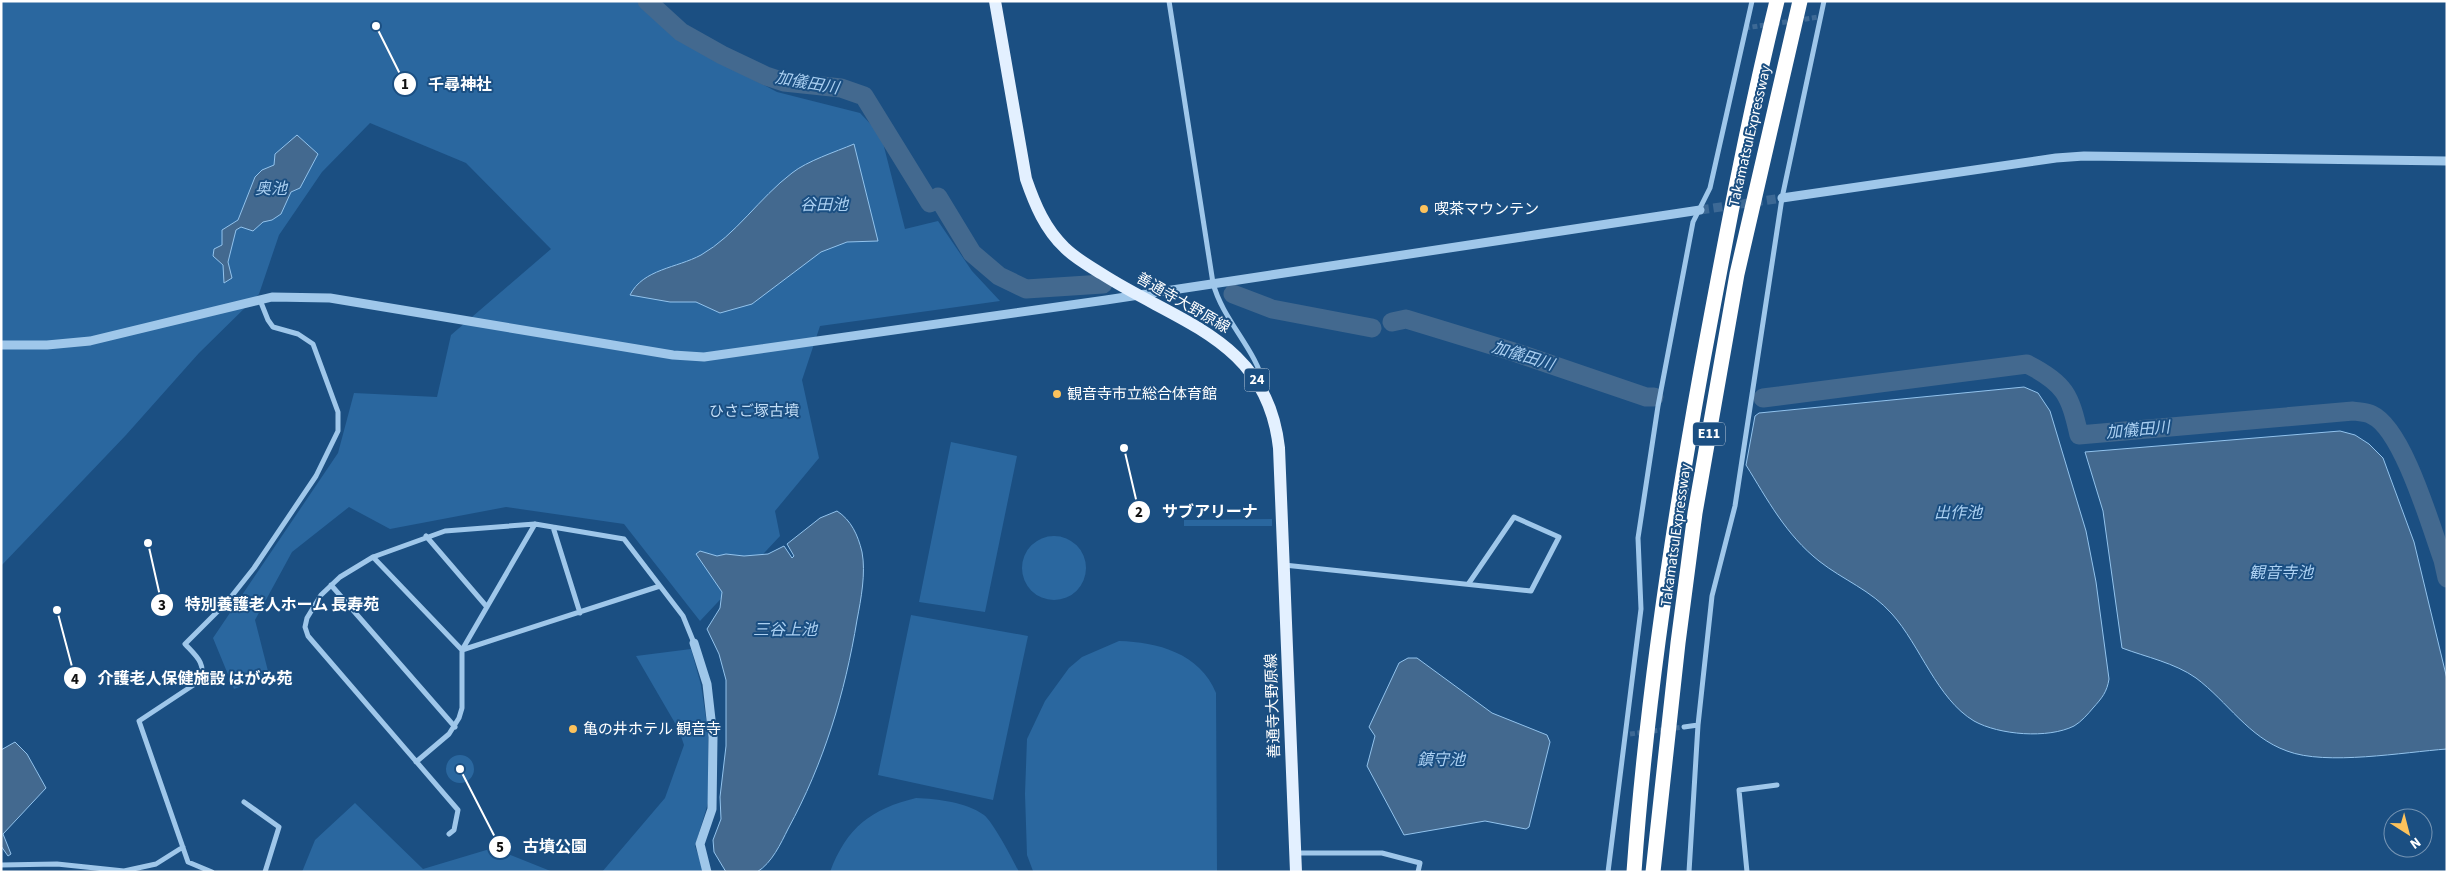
<svg xmlns="http://www.w3.org/2000/svg" width="2448" height="873" font-family="'Source Sans 3','Noto Sans JP',sans-serif">
<rect width="100%" height="100%" fill="#1b4f82"/>
<!-- green -->
<path fill="#2a679f" d="M1 1H640L680 41 777 92 860 113 881 135 905 229 938 221 972 271 1000 301 820 326 802 380 819 458 775 511 780 536 700 621 624 524 506 507 390 529 349 507 292 552 255 620 269 675 234 689 213 638 338 453 354 393 437 397 451 335 551 249 466 163 370 123 322 172 279 235 259 294 199 353 126 435 1 566Z
M951 442 1017 456 985 612 919 602Z
M1272 519V526H1184V520Z
M1022 568a32 32 0 1 1 64 0a32 32 0 1 1-64 0Z
M911 615 1028 636 993 800 878 775Z
M1119 641C1157 642 1200 653 1216 693L1217 872 1033 871 1027 855 1025 794 1027 739 1045 701 1069 668 1082 657Z
M691 649 701 685 708 732V803L695 846 704 872H602L665 798 684 745 679 730 636 656Z
M446 769a14 14 0 1 1 28 0a14 14 0 1 1-28 0Z
M916 798C938 799 966 802 984 815 993 822 1013 860 1019 872H830C847 827 871 809 916 798Z
M355 803 423 869 493 848 553 872H302L315 840Z"/>
<!-- water -->
<path fill="#43698f" stroke="#92c3ed" d="M297 135 318 154 300 188 291 192 281 214 272 220 263 222 253 231 241 227 236 230 228 262 232 278 224 283 223 265 213 256 214 249 222 245V230L238 220 255 177 262 170 274 165 275 154Z
M854 144 878 241 847 242 821 252 752 304 720 313 696 302H670L630 295C643 269 677 268 701 255 736 235 759 198 792 173 807 161 835 152 854 144Z
M2024 387 2038 393 2050 411 2086 531 2096 582 2109 679C2107 692 2102 698 2093 708 2088 714 2081 722 2074 726 2048 739 1999 735 1974 721 1937 699 1920 645 1892 614 1871 590 1843 580 1819 561 1786 535 1767 499 1746 465L1755 416 1759 413Z
M2340 431 2355 435 2369 444 2383 458 2414 542 2447 679V749C2404 752 2326 766 2287 751 2248 737 2228 702 2196 678 2175 663 2146 657 2122 648L2103 511 2085 452Z
M837 511C851 520 858 535 862 552 866 573 861 599 857 620 845 693 824 763 788 829 781 843 772 863 757 872H726L714 852 713 840 721 819 720 797 726 746V680L719 654 707 629 720 608 722 592 696 554 700 551 717 556 726 554 744 556 768 554 784 546 792 558 794 556 787 544 820 518Z
M1408 658H1417L1492 713 1547 735 1550 742 1529 827 1526 829 1485 821 1404 835 1367 766 1375 736 1369 727 1399 663Z
M15 742 27 754 46 788 3 834 11 854 8 856 1 846V750Z"/>
<g fill="none" stroke-linecap="round" stroke-linejoin="round">
<!-- river -->
<path stroke="#43698f" stroke-width="19" d="M647 1 681 32 722 55 766 76 784 82 841 88 864 96 930 203
M938 197 972 253 999 276 1026 289 1103 284
M1233 294 1272 309 1372 328
M1392 322 1406 319 1514 352 1646 397H1654
M1763 398 2027 364C2065 383 2070 395 2079 435L2353 411C2359 412 2367 412 2372 415 2403 429 2431 527 2443 560L2447 578"/>
<!-- minor-tunnel -->
<path stroke="#3d6995" stroke-width="5" stroke-dasharray="5 2.5" stroke-linecap="butt" d="M1745 28 1819 17
M1630 734 1684 727"/>
<!-- tertiary-tunnel -->
<path stroke="#3d6995" stroke-width="9" stroke-dasharray="9 4.5" stroke-linecap="butt" d="M1700 210 1782 198"/>
<!-- minor -->
<path stroke="#9fc7ea" stroke-width="5" d="M1169 1 1213 283C1223 321 1257 350 1264 386
M553 527 580 613
M426 536 487 607
M373 557 462 650 660 586
M1284 565 1531 591 1559 537 1514 517 1469 583
M331 585 455 727
M1684 727 1698 725
M416 762 449 734 459 718 462 708V650L535 524
M244 802 279 827 265 872
M449 834 454 830 458 810 308 636 305 627 307 618 321 595 340 577 373 557 445 531 535 524 624 539 683 616 694 643
M1297 853H1382L1420 863 1418 872
M1 865 57 864 124 871 156 864 183 847
M212 872 188 862 139 721 201 680C206 663 196 656 185 644L227 602 254 568 316 476 338 431V412L313 344 298 334 273 327 268 320 260 300
M1608 872 1641 609 1638 538 1658 406 1693 222 1710 188 1752 1
M1689 872 1698 725 1712 596 1735 506 1782 198 1824 1
M1747 872 1739 790 1777 785"/>
<!-- tertiary -->
<path stroke="#9fc7ea" stroke-width="9" d="M1782 198 2056 158 2084 156 2447 161
M1 345H47L90 341 272 297 330 298 673 355 704 357 1106 300 1700 210
M694 643 707 684 713 737 712 809 700 844 707 872"/>
<!-- primary -->
<path stroke="#e3f0ff" stroke-width="12" d="M995 1 1026 179C1035 205 1045 229 1065 248 1075 258 1089 266 1102 274 1180 324 1267 340 1279 448L1296 872"/>
<!-- motorway -->
<path stroke="#fff" stroke-width="15" d="M1634 872C1646 703 1671 537 1701 371 1724 247 1747 123 1777 1
M1653 872 1678 643 1695 513 1737 274 1800 1"/>
</g>
<!-- markers -->
<g fill="#fcc25c" stroke="#1b4f82" stroke-width="2">
<circle cx="1424" cy="209" r="5"/>
<circle cx="1057" cy="394" r="5"/>
<circle cx="573" cy="729" r="5"/>
</g>
<g text-anchor="middle" dominant-baseline="central" stroke-width="4" stroke-linejoin="round" paint-order="stroke">
<!-- shield labels -->
<g fill="#1b4f82" stroke="#bbcada" stroke-width="1">
<rect x="1244.5" y="368.5" width="25" height="23" rx="4"/>
<rect x="1693" y="422.5" width="32" height="23" rx="4"/>
</g>
<g font-size="14" font-weight="bold" fill="#fff">
<text x="1257" y="380">24</text>
<text x="1709" y="434">E11</text>
</g>
<!-- street labels -->
<g font-size="15" fill="#fff" stroke="#1b4f82">
<text transform="translate(1750 136) rotate(-77)">Takamatsu Expressway</text>
<text transform="translate(1183 303) rotate(30)">善通寺大野原線</text>
<text transform="translate(1676 535) rotate(-82)">Takamatsu Expressway</text>
<text transform="translate(1273 706) rotate(-92)">善通寺大野原線</text>
</g>
<!-- poi labels -->
<g font-size="15" fill="#fff" stroke="#1b4f82" text-anchor="start">
<text x="1434" y="209">喫茶マウンテン</text>
<text x="1067" y="394">観音寺市立総合体育館</text>
<text x="583" y="729">亀の井ホテル 観音寺</text>
</g>
<!-- park labels -->
<g font-size="15" fill="#c4dff8" stroke="#1b4f82">
<text x="754" y="411">ひさご塚古墳</text>
</g>
<!-- water labels -->
<g font-size="16" font-style="italic" fill="#abd0f2" stroke="#1b4f82">
<text transform="translate(807 83) rotate(10)">加儀田川</text>
<text x="271" y="189">奥池</text>
<text x="824" y="205">谷田池</text>
<text transform="translate(1523 356) rotate(17)">加儀田川</text>
<text transform="translate(2138 430) rotate(-5)">加儀田川</text>
<text x="1958" y="513">出作池</text>
<text x="2281" y="573">観音寺池</text>
<text x="785" y="630">三谷上池</text>
<text x="1441" y="760">鎮守池</text>
</g>
</g>
<!-- callouts -->
<path fill="none" stroke="#fff" stroke-width="2" d="M376 26L405 84M1124 448L1139 512M148 543L162 605M57 610L75 678M460 769L500 847"/>
<g fill="#fff" stroke="#1b4f82" stroke-width="2">
<circle cx="376" cy="26" r="5"/>
<circle cx="1124" cy="448" r="5"/>
<circle cx="148" cy="543" r="5"/>
<circle cx="57" cy="610" r="5"/>
<circle cx="460" cy="769" r="5"/>
<circle cx="405" cy="84" r="12"/>
<circle cx="1139" cy="512" r="12"/>
<circle cx="162" cy="605" r="12"/>
<circle cx="75" cy="678" r="12"/>
<circle cx="500" cy="847" r="12"/>
</g>
<g font-size="15" text-anchor="middle" font-weight="bold" fill="#111">
<text x="405" y="89">1</text>
<text x="1139" y="517">2</text>
<text x="162" y="610">3</text>
<text x="75" y="684">4</text>
<text x="500" y="852">5</text>
</g>
<g font-size="16" text-anchor="middle" font-weight="bold" fill="#fff" stroke="#1b4f82" stroke-width="4" stroke-linejoin="round" paint-order="stroke">
<text x="460" y="90">千尋神社</text>
<text x="1210" y="517">サブアリーナ</text>
<text x="282" y="610">特別養護老人ホーム 長寿苑</text>
<text x="195" y="684">介護老人保健施設 はがみ苑</text>
<text x="555" y="852">古墳公園</text>
</g>
<!-- border -->
<rect width="2448" height="873" fill="none" stroke="#ffffff" stroke-width="5"/>
<!-- north arrow -->
<g transform="translate(2408 833) rotate(144)"><circle r="24" fill="#1b4f82" stroke="#7695b4"/>
<path d="M0-4L9 19L0 12L-9 19Z" fill="#fcc25c"/>
<text y="-8" font-size="14" font-weight="bold" text-anchor="middle" fill="#ffffff">N</text>
</g>
</svg>
